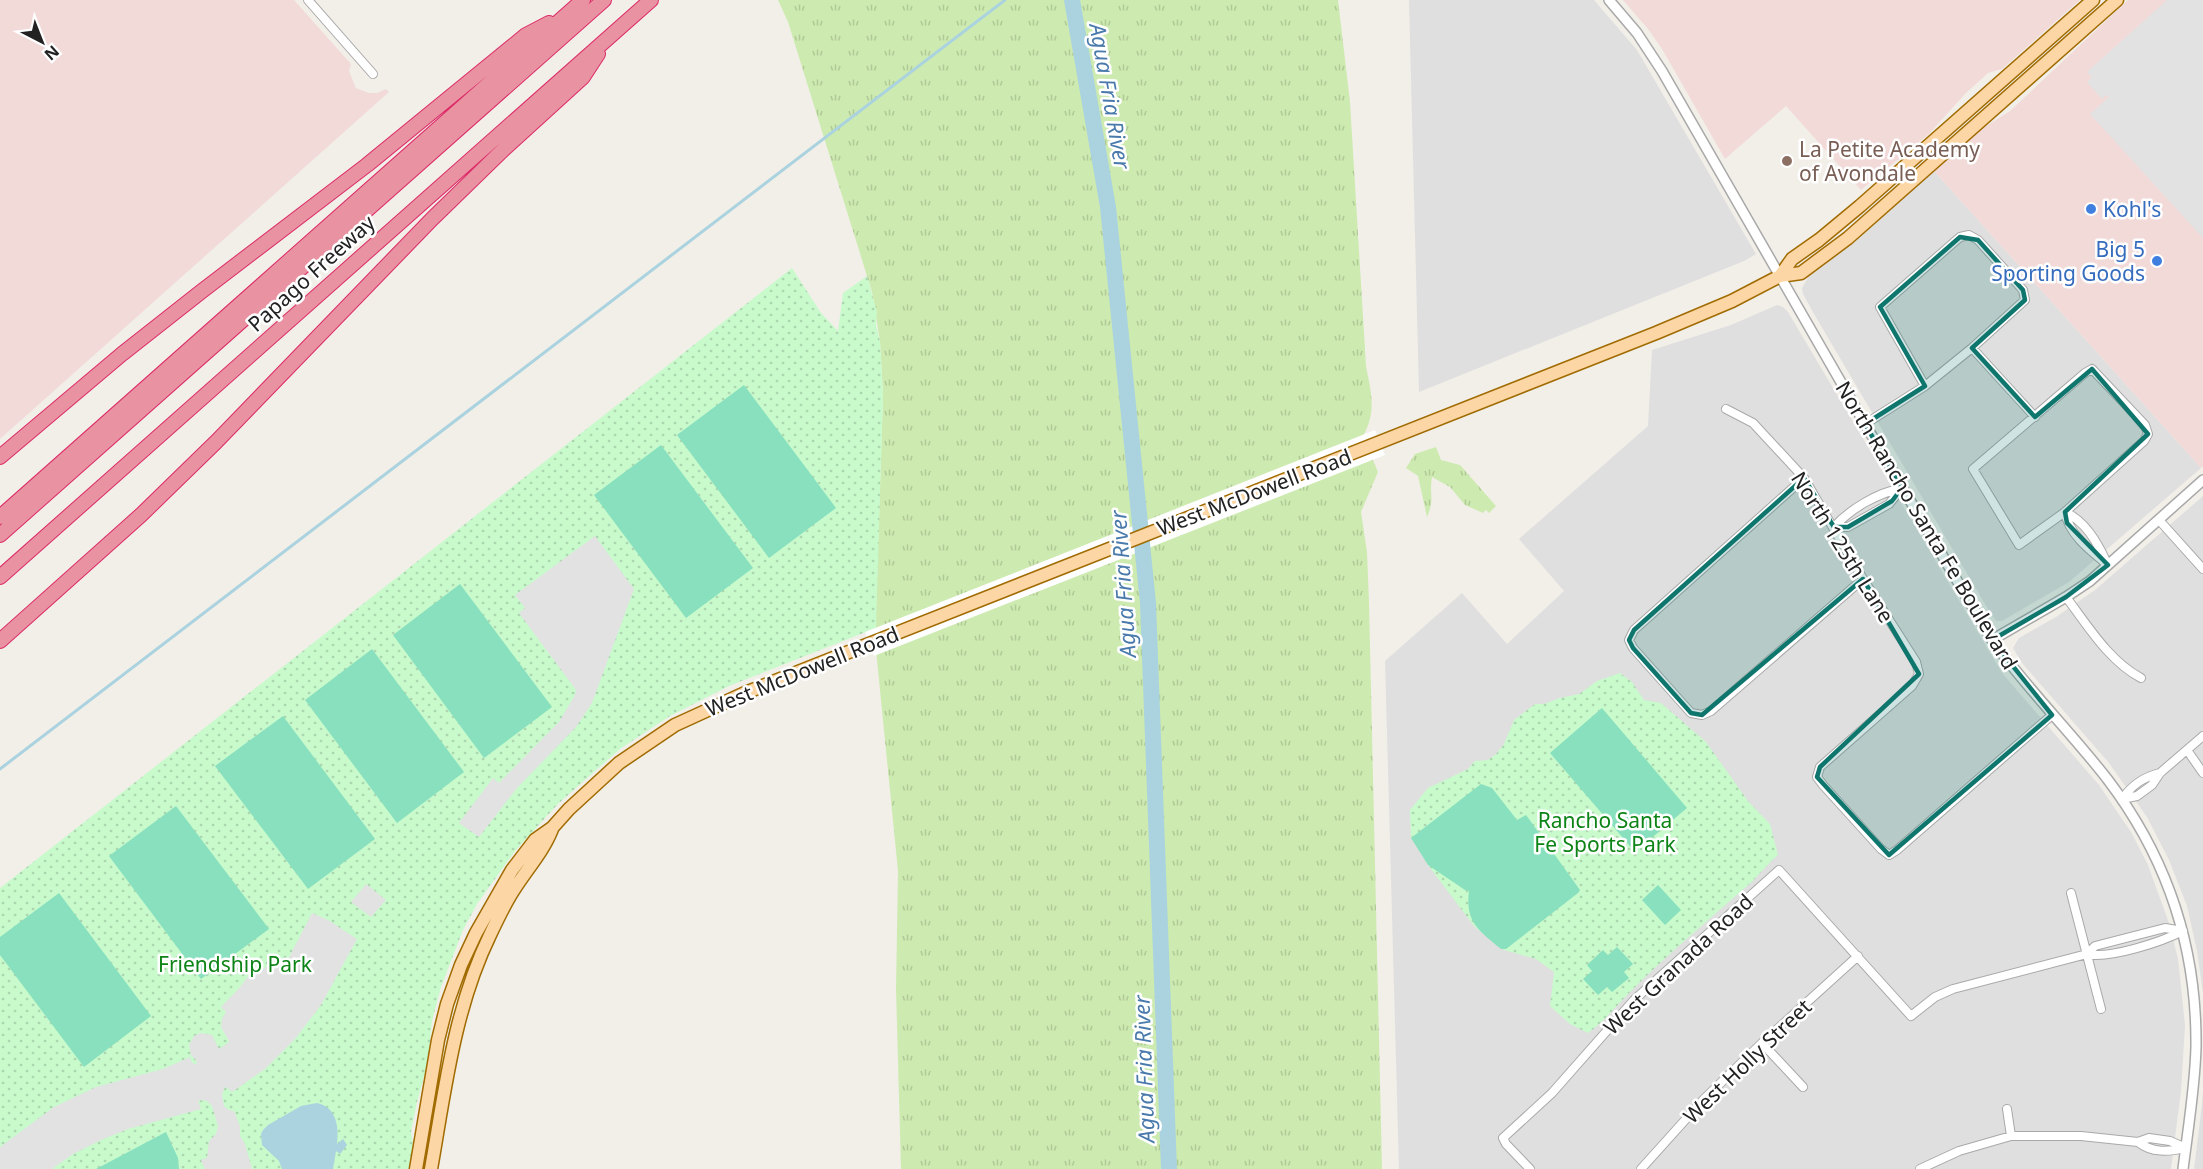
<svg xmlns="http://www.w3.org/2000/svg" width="2203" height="1169" font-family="'Noto Sans',sans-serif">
<defs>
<pattern id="grass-tufts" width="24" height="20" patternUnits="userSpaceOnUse" patternTransform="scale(1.5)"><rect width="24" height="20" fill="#cdebb0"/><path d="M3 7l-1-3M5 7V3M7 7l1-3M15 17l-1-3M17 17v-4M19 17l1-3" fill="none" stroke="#b0c997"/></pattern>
<pattern id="park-dots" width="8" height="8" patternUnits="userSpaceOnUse" patternTransform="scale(1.5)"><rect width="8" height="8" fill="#c8facc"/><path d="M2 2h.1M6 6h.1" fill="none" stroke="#acd6af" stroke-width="1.8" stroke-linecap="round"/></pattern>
</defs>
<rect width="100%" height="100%" fill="#f2efe9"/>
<!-- residential -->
<path fill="#e0dfdf" d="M1409 0H1594L1637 50 1756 254 1744 261 1419 392Z
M1934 171 2201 468 2069 582 2002 621H1997L1992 616 1814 314 1803 294 1802 288 1809 276 1855 242Z
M1777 305 1783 307 1788 312 2002 673 2099 785 2131 832 2148 865 2169 923 2178 959 2185 1025 2181 1091 2171 1169H1399L1385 661 1462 593 1507 644 1564 591 1519 539 1648 426 1652 350 1731 325Z
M2203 496V993L2197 951 2187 906 2169 860 2147 817 2109 763 2022 663 2013 648 2019 638 2056 617 2095 590Z
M2203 1091V1169H2194L2202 1104Z"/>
<!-- commercial -->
<path fill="#f2dad9" d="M0 0H294L351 64 349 71 356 88 369 93H377L386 89 389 92 0 439Z
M1623 0H2080L2002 69 1988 73 1965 94 1929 134 1861 190 1786 106 1725 159 1662 49 1648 29Z
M2128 0H2203V466L2201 468 1934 171 1983 128 2010 111Z"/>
<!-- grass -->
<path fill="url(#grass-tufts)" d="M778 0H1338L1350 102 1366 366C1371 392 1377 411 1363 436L1378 472 1361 512 1367 552 1369 602 1382 1169H901L896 989 898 871 875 640 883 394 880 341 872 292 788 22Z
M1436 447 1441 460 1460 465 1496 506 1489 513 1486 510 1483 513 1465 505 1450 487 1432 477C1429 495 1435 499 1427 517L1418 476 1406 468 1415 454Z"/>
<!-- park -->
<path fill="url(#park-dots)" d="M792 268 821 313 838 331 843 293 867 276 877 312 876 325 880 341 883 394 876 628 729 686 670 716 620 749 603 764 558 804 515 851 477 904 463 930 441 987 432 1021 428 1062 417 1102 411 1132 414 1150 410 1169H0V888Z
M1620 673 1632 682 1644 700 1661 703 1706 742 1748 801 1770 824 1778 855C1766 865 1758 877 1746 887 1707 921 1667 955 1630 992 1616 1006 1605 1021 1588 1033L1570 1024 1550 1006 1554 972 1536 959 1501 949 1474 926 1428 865 1411 838 1410 810 1428 788 1468 769 1475 761 1488 760 1496 754 1504 744 1514 720 1535 704H1544L1560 698 1579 694 1597 681Z"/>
<!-- pitch -->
<path fill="#88e0be" d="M744 385 836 508 769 558 677 435Z
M661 445 753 568 686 618 594 495Z
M460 584 552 707 484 758 393 635Z
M372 649 464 772 397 823 305 700Z
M1602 708 1687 808 1635 852 1550 753Z
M283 716 375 839 308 889 215 766Z
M1481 784 1492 788 1517 820 1526 815 1580 890 1578 893 1506 949H1501C1479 931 1465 922 1469 891L1465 890 1428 865 1411 838Z
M176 806 269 929 201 979 109 856Z
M1658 885 1681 910 1665 925 1642 900Z
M59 893 151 1016 84 1067 0 955V937Z
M1617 947 1633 964 1624 972 1629 978 1612 992 1607 987 1598 995 1583 979 1592 971 1587 965 1603 950 1608 955Z
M166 1132 178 1158 179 1169H96Z"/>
<!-- parking -->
<path fill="#e2e2e2" d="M2167 0H2203V238L2090 114 2109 97 2106 95 2102 99 2087 82 2092 77 2087 72Z
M595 536 634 589 592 703 576 727 517 788 479 837 459 823 493 778 499 783 559 722 575 695 576 690 519 613 525 608 515 595Z
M366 884 386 900 371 917 351 902Z
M312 913 328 920 357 939 321 1005 295 1039 265 1069 232 1092 226 1087 224 1089 222 1095 224 1106 229 1110 234 1111 240 1126V1136L245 1144 252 1169H205L201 1160 207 1158 209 1141 216 1134 218 1126 212 1106 207 1101 203 1100 198 1101 201 1109 128 1129 101 1140 73 1154 52 1169H0V1147L54 1107 96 1087 163 1069 190 1057 192 1063 197 1064 196 1060 191 1055 189 1045 194 1036 200 1033 212 1035 219 1049 228 1043 229 1041 221 1027 222 1019 226 1012 221 1007 240 987 255 967 262 970 270 964H277L284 967Z"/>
<!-- water -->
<path fill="#aad3df" d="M317 1103C337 1107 339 1128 337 1144L343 1139 347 1145 340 1154 336 1151 333 1169H282L279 1161 262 1145 261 1134 263 1130 268 1125 301 1106Z"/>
<!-- pier -->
<path fill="#fff" d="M1375 430 1385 455 874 656 865 632Z"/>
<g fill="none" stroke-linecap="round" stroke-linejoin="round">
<!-- stream -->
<path stroke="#aad3df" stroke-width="3" d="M0 769 1005 0"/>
<!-- river -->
<path stroke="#aad3df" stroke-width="16" d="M1072 0 1108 207 1148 603 1169 1169"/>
<defs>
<path id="minor" d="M308 0 373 74
M1972 348 2035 417
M2092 369 2145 425 2148 434 2144 441 2065 512 2019 545 1973 469 2085 373Z
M1726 409 1753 423 1804 478 1863 579 1916 662 1919 674 1912 686 1820 767 1817 777 1823 785 1881 849 1889 855 1897 850 2052 715
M1865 424 1925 386 1972 348 2025 300 2023 290 1978 240 1969 235 1960 237 1880 307 1925 386
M1804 478 1634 630 1629 640 1633 648 1691 713 1702 715 1711 711 1863 579
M2065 512C2069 535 2091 551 2108 565
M2065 512C2085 521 2097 542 2106 561
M2159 520 2203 569
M1834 527H1848L1889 504 1902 488
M1834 527C1851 508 1878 493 1902 488
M2066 597C2088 626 2109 661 2141 678
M2187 750 2203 773
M2122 799 2137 796 2152 785 2160 773 2203 736
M2122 799C2132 785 2143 777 2160 773
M2071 893 2101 1009
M2087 954 2095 946 2165 928 2183 931
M1762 1043 1803 1087
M2007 1109 2011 1136
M2138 1142C2152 1153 2168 1152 2185 1148
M1530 1169 1506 1144 1503 1138 1552 1093 1634 1000 1779 870 1911 1016 1935 997 1953 989 2087 954C2110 959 2161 942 2183 931
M1641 1169 1704 1099 1762 1043 1858 956
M1920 1169 1959 1151 2011 1136H2081L2138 1142 2149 1138 2170 1141 2186 1148"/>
<path id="tertiary" d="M1609 0 1637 33 1662 71 1865 424 1992 640C2028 690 2071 732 2108 780 2168 859 2197 947 2196 1047 2195 1087 2188 1129 2183 1169
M1992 640 2066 597 2090 581 2203 480"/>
<path id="primary" d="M1780 276 1792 259 1819 240 1860 206 2093 0
M416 1169 438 1040 447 1004 461 965 476 933 512 870 535 840 552 828 569 809 619 763 675 725 745 693 1656 333 1732 301 1780 276 1801 273 1848 238 2117 0
M431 1169C445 1090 454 1009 490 935 497 920 504 905 513 891 526 870 543 852 552 829"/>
<path id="motorway" d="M0 457 122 354 202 291 367 165 526 35 549 23
M0 517 583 0
M0 535 604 0
M0 577 651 0
M0 641 141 515 216 442 432 219 505 148 583 77 598 54"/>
</defs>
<!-- minor casing -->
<use href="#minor" stroke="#a9a9a9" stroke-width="10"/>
<!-- tertiary casing -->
<use href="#tertiary" stroke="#a9a9a9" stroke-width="12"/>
<!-- primary casing -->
<use href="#primary" stroke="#a06b00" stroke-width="15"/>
<!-- motorway casing -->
<use href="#motorway" stroke="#dc2a67" stroke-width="16"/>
<!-- minor -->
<use href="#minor" stroke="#fff" stroke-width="8"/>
<!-- tertiary -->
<use href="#tertiary" stroke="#fff" stroke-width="9"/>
<!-- primary -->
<use href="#primary" stroke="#fcd6a4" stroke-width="12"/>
<!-- motorway -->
<use href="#motorway" stroke="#e892a2" stroke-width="14"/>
</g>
<!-- marked area -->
<path fill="#0f766e" fill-opacity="0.2" stroke="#0f766e" stroke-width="4.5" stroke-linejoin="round" d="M1960 237 1978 240 2023 290 2025 300 1972 348 2035 417 2092 369 2148 434 2065 512 2067 523 2108 565 2066 597 1992 640 2052 715 1889 855 1817 777 1820 767 1919 674 1863 579 1702 715 1691 713 1633 648 1629 640 1634 630 1804 478 1834 527H1848L1892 501 1902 488 1865 424 1925 386 1880 307Z"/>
<!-- markers -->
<circle fill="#8d6e63" stroke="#fff" stroke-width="2" cx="1787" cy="161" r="6"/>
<g fill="#3f7fe0" stroke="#fff" stroke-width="2">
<circle cx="2091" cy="209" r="6"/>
<circle cx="2157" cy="261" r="6"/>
</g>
<g text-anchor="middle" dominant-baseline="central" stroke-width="5" stroke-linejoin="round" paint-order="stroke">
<!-- education labels -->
<g font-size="21" fill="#785e54" stroke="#fff" text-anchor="start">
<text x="1799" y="149">La Petite Academy<tspan x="1799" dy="24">of Avondale</tspan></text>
</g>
<!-- shop labels -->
<g font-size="21" fill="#366cbe" stroke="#fff" text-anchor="start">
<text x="2103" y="209">Kohl's</text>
<text x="2145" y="249" text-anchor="end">Big 5<tspan x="2145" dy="24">Sporting Goods</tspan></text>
</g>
<!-- street labels -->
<g font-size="21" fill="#222" stroke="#fff">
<text transform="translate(311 273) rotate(-42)">Papago Freeway</text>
<text transform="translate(1254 492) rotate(-21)">West McDowell Road</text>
<text transform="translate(1927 525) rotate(59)">North Rancho Santa Fe Boulevard</text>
<text transform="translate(1843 547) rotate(58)">North 125th Lane</text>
<text transform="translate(802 671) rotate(-22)">West McDowell Road</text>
<text transform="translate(1678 964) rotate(-43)">West Granada Road</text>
<text transform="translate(1747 1061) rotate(-44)">West Holly Street</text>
</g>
<!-- park labels -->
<g font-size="21" fill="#0c8416" stroke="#fff">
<text x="1605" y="820">Rancho Santa<tspan x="1605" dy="24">Fe Sports Park</tspan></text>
<text x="235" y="964">Friendship Park</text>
</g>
<!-- water labels -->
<g font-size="22" font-style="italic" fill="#4a7aab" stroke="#fff">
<text transform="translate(1111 96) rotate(80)">Agua Fria River</text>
<text transform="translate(1122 584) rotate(-94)">Agua Fria River</text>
<text transform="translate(1143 1069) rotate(-92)">Agua Fria River</text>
</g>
</g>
<!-- north arrow -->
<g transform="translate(42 42) rotate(138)" stroke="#ffffff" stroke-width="4.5" paint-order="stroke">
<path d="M0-4.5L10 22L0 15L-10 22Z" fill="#222222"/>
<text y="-9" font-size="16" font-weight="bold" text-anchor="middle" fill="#222222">N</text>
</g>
</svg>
